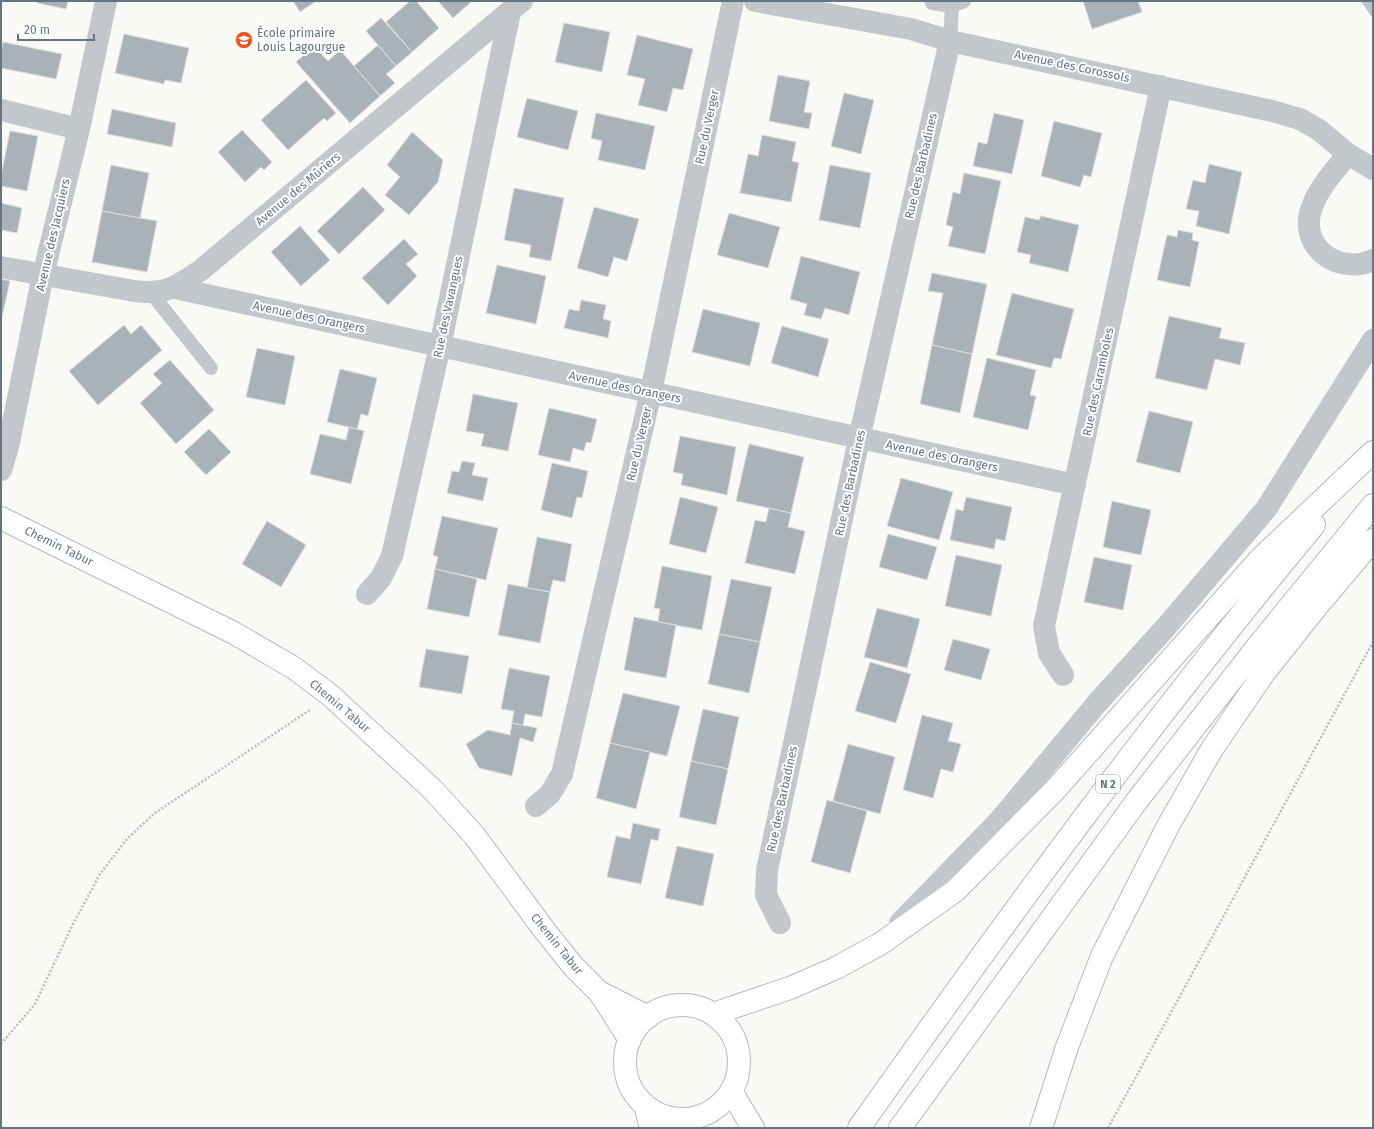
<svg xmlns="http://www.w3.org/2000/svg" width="1374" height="1129" font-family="'Fira Sans',sans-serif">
<rect width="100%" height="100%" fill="#f9f9f6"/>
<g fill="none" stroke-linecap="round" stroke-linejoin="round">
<!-- stream -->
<path stroke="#bac7cb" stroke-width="8" d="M1366 1 1373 12"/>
</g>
<!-- building -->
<path fill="#a9b2b9" stroke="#dbdbd9" d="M38 1H68L66 9 37 3Z
M293 1H316L300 12Z
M410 1H416L439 28 412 52 386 22Z
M438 1H472L453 18Z
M1083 1H1138L1142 12 1092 29Z
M381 18 412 52 396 66 366 31Z
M564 23 610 32 602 72 555 62Z
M124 34 189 48 181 83 165 80 164 84 115 73Z
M637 35 693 49 683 90 673 88 667 112 638 105 645 79 627 75Z
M3 42 62 54 56 79 1 68V52Z
M378 45 396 66 386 74 395 83 380 96 354 66Z
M314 46 328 61 340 50 380 96 350 123 296 62Z
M778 75 810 81 804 112 812 113 809 129 769 121Z
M306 80 336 113 327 121 324 118 288 150 261 120Z
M844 93 874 100 861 154 831 146Z
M527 98 578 111 568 150 517 137Z
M112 109 176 123 172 147 107 134Z
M596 113 655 126 645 170 598 160 602 141 591 138Z
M994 113 1024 120 1012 174 973 166 978 142 987 144Z
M1054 121 1102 133 1091 177 1084 175 1080 187 1041 176Z
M242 130 272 162 264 170 261 167 245 182 218 152Z
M10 131 38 136 27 191 1 186V176Z
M412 132 443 160 438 182 409 215 385 195 400 177 387 165Z
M762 135 796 142 792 161 799 163 791 202 740 193 748 154 758 156Z
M1209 164 1242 172 1229 234 1196 226 1199 211 1186 209 1193 180 1205 183Z
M111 165 149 173 140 218 102 211Z
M830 165 871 173 860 228 819 220Z
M964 173 1001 181 985 254 948 246 953 227 946 225 953 192 960 194Z
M363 187 385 210 339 254 317 231Z
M514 188 564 198 551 261 529 257 531 245 504 240Z
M1 203 22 208 17 233 1 230Z
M594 207 639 219 627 261 614 257 608 277 577 268Z
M102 211 157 221 147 272 92 262Z
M729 213 780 227 768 268 717 255Z
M1041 216 1079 225 1068 272 1029 263 1031 255 1017 252 1025 217 1039 220Z
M300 226 330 260 301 286 271 252Z
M1178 230 1193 233 1192 240 1199 242 1190 287 1157 280 1167 235 1177 237Z
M404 239 418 254 406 264 417 276 388 305 362 278Z
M801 256 860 272 849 315 825 308 821 319 804 315 807 304 790 299Z
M497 265 546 276 536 324 486 313Z
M932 273 987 284 972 354 932 345 943 293 928 291Z
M1 279 10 281 1 321Z
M1012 293 1074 309 1061 359 1054 358 1051 368 996 355Z
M581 300 606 305 603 319 611 321 608 338 564 328 569 309 579 311Z
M703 309 760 323 750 366 692 352Z
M1169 316 1222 328 1219 338 1245 343 1240 365 1215 359 1207 390 1155 378Z
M124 325 131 334 141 325 162 350 98 405 69 371Z
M782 326 829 339 818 377 771 363Z
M932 345 972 354 960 413 920 404Z
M257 348 295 356 285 405 246 397Z
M987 358 1036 370 1030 395 1036 396 1028 430 973 417Z
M170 360 214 410 176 444 140 403 162 383 153 374Z
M340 369 377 378 368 416 361 414 357 429 327 422Z
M473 394 518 403 508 451 481 446 484 434 466 431Z
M549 408 597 419 591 443 586 442 584 451 573 448 570 462 538 455Z
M1149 411 1193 422 1180 473 1136 462Z
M349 427 364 431 351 484 310 474 320 434 346 440Z
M209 429 231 452 206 475 184 452Z
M680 436 736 447 727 495 681 485 683 474 673 472Z
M749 444 804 457 791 513 736 501Z
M462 461 475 463 472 475 488 478 483 501 447 493 452 471 459 472Z
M552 463 588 471 582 498 577 497 572 518 541 510Z
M901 478 953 492 939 540 887 526Z
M680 497 718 507 706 553 669 544Z
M966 497 1012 507 1005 541 996 539 994 549 950 540 956 509 963 511Z
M1112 501 1151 510 1141 555 1103 547Z
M769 508 791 513 788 527 805 531 795 574 745 563 755 520 766 522Z
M442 516 498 528 486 580 435 569 438 557 433 555Z
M267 521 306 545 281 587 242 564Z
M888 534 937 547 927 580 879 567Z
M537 537 572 544 565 582 553 580 550 592 527 588Z
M956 555 1002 565 991 616 945 606Z
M1094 557 1132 565 1123 610 1084 602Z
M662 566 712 576 702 630 658 622 660 609 654 608Z
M435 569 477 579 469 617 427 609Z
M731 579 772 587 760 642 719 634Z
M508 584 550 592 540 643 498 635Z
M877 608 920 619 907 668 864 657Z
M634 617 676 625 666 678 624 670Z
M719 634 760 642 749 693 708 684Z
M953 639 990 649 981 680 944 670Z
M426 649 469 656 462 694 419 687Z
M870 662 911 674 896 723 855 711Z
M509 668 550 676 542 717 525 714 523 725 512 723 514 711 501 709Z
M623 693 680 706 667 756 610 743Z
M703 709 739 717 728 769 691 761Z
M922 715 953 723 948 741 961 744 953 772 941 769 933 798 903 790Z
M512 723 537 728 533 742 520 738 512 776 479 768 466 744 488 730 510 735Z
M610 743 650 752 636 809 596 798Z
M848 744 895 757 880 814 833 801Z
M691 761 728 769 716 825 679 817Z
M827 800 867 811 850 873 811 862Z
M633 823 660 829 658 841 651 839 641 884 607 877 616 836 630 839Z
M677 846 714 854 703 906 665 898Z"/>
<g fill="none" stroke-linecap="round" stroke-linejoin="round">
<defs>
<path id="secondary" d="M1 518 234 633 294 668 330 695 432 789 474 835 545 931 573 966 600 993 630 1040
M601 993 648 1017
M625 1062a57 57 0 1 1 114 0a57 57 0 1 1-114 0Z
M731 1091 753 1128"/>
<path id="trunk" d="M713 1014 790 988 836 968 880 944 955 891 1054 791 1260 559 1373 452
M645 1105 651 1128
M859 1128C1004 922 1153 719 1314 525
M900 1128 1136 802 1261 642 1373 505
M1041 1128 1067 1047 1102 956 1168 826 1212 749 1264 673 1318 605 1373 540"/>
</defs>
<!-- secondary casing -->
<use href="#secondary" stroke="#b4bbc0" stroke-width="24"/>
<!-- trunk casing -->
<use href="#trunk" stroke="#b5babd" stroke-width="24"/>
<!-- path -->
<path stroke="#babec1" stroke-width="2.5" stroke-dasharray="2 2" stroke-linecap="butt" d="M1 1044 35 1004 72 926 100 874 127 839 155 813 310 710
M1108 1128 1373 642"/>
<!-- service -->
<path stroke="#c2c7cb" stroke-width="14" d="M932 3 952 6 964 1
M950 41 952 6
M151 293 211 368"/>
<!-- minor -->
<path stroke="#c2c7cb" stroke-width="22" d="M755 1 911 29 950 41 1272 111 1300 119 1319 130 1348 154 1373 169
M1 110 79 129
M1348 154C1335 170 1319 187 1312 207 1297 246 1338 276 1373 260
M1 267 134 291C165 295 176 287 201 270L522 1
M175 288 1075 485
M1 470 8 447 43 275 79 129 106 1
M367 594 381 578 392 556 440 346 510 12
M1063 675 1049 653 1044 626 1161 86
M536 806 550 794 562 774 651 392 733 1
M780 923 766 895 767 870 859 439 950 41
M900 923 1000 820 1098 702 1166 627 1266 509 1373 340"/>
<!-- secondary -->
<use href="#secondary" stroke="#fff" stroke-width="22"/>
<!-- trunk -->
<use href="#trunk" stroke="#fff" stroke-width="22"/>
</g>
<!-- icons -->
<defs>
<symbol id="school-disc" viewBox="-11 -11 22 22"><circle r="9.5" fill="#eb5324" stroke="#fff"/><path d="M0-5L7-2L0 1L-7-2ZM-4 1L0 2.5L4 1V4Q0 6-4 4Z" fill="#fff"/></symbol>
</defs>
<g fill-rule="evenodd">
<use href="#school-disc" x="234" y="30" width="20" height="20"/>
</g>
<g text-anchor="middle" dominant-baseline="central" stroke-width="4" stroke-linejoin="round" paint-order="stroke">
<!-- shield labels -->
<rect fill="#fff" stroke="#929ea8" stroke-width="1" x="1096" y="775" width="24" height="18" rx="3"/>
<g font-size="11" font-weight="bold" fill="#637583">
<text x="1108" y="784">N 2</text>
</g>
<!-- poi labels -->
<g font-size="12" fill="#637583" stroke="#fff" text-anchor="start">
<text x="257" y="33">École primaire<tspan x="257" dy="14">Louis Lagourgue</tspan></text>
</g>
<!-- street labels -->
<g font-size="12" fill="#637583" stroke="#fff">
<text transform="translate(1072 66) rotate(12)">Avenue des Corossols</text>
<text transform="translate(707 127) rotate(-78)">Rue du Verger</text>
<text transform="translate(921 166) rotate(-77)">Rue des Barbadines</text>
<text transform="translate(298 189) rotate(-40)">Avenue des Mûriers</text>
<text transform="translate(53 235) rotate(-77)">Avenue des Jacquiers</text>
<text transform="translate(448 307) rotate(-78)">Rue des Vavangues</text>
<text transform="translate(309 317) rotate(12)">Avenue des Orangers</text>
<text transform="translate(1098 382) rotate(-78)">Rue des Caramboles</text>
<text transform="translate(625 387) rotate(12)">Avenue des Orangers</text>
<text transform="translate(639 444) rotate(-77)">Rue du Verger</text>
<text transform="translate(942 456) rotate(12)">Avenue des Orangers</text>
<text transform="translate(850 483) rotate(-78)">Rue des Barbadines</text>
<text transform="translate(59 546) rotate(26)">Chemin Tabur</text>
<text transform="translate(340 706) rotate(40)">Chemin Tabur</text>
<text transform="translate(782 799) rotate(-78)">Rue des Barbadines</text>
<text transform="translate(557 944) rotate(51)">Chemin Tabur</text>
</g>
</g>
<!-- border -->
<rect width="1374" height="1129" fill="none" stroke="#637583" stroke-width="4"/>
<!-- scale -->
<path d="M18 34v6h76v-6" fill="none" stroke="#637583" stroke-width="2"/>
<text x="24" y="34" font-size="12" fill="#637583" stroke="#ffffff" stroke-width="3" paint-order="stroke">20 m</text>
</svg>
